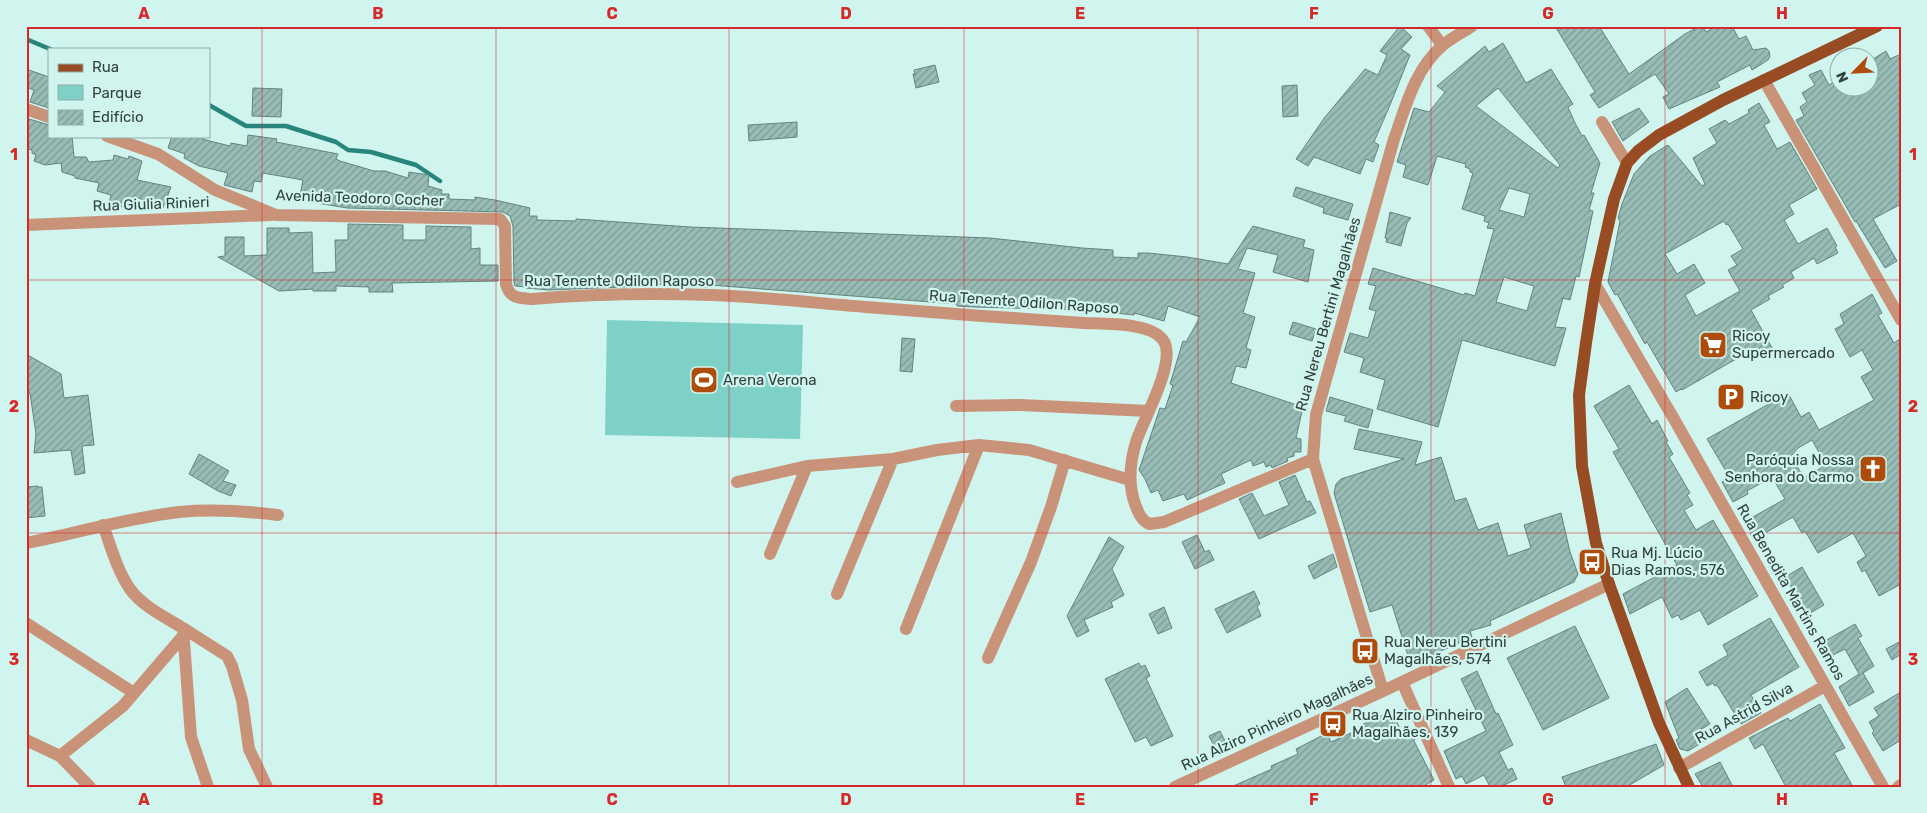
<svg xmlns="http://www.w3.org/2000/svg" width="1927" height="813" font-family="Rubik,sans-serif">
<defs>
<pattern id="building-hatch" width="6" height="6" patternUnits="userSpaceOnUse" patternTransform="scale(1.25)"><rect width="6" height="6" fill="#98bcb6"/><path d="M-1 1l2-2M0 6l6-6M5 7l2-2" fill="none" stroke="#7d9a95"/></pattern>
</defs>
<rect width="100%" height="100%" fill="#d0f4ee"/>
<!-- green -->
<path fill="#7ed1c6" d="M607 320 803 325 800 439 605 435Z"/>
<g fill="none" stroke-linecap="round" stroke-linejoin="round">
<!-- stream -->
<path stroke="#28857c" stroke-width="4.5" d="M26 39 50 49
M209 105 246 126H286L336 142 348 150 371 152 416 165 440 181"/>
</g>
<!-- building -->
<path fill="url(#building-hatch)" stroke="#63847f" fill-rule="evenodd" d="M1400 26 1412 37 1401 49 1410 55 1390 105 1374 142 1379 145 1373 162 1366 159 1360 174 1314 157 1308 166 1296 159 1325 117 1365 69 1378 75 1387 55 1380 51Z
M1555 26H1599L1629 74 1685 34 1700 26H1703L1706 32 1717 26H1732L1739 39 1746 36 1753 50 1766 48 1769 51 1770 56 1768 60 1752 70 1750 65 1717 82 1720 87 1669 109 1663 97 1669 94 1655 74 1599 108 1590 95 1595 92Z
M1503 43 1526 83 1551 69 1573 104 1568 107 1575 123 1582 136 1584 135 1600 163 1591 193H1594L1589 210 1593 211 1579 277 1576 276 1570 300 1563 298 1555 327 1566 328 1555 366 1462 340 1438 427 1377 409 1385 380 1360 372 1364 358 1344 352 1350 333 1368 338 1376 311 1369 309 1376 286 1368 284 1373 268 1464 295 1465 293 1475 296 1494 229 1487 228 1489 223 1484 221 1485 216 1462 209 1473 173 1470 172V169L1465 167 1466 164 1437 156 1428 185 1403 177 1406 165 1397 162 1414 108 1429 112 1445 92 1437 86 1485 46 1489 52ZM1498 88 1560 165 1558 168 1476 106ZM1509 188 1530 194 1524 217 1499 210ZM1504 277 1534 286 1527 311 1496 302Z
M1886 51 1890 59 1901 54V204L1873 219 1897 261 1885 268 1856 221 1855 222 1796 120 1804 116 1800 107 1807 102 1802 93 1815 85 1809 75 1821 70 1829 85 1840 78V88H1870V61Z
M935 65 939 82 916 88 913 74H915L914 70Z
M26 69 49 77V108L30 102 34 90 26 87Z
M1297 85 1298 116 1283 117 1282 86Z
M253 88 282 89 281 117 252 116Z
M1759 103 1770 122 1764 125 1777 149 1790 142 1817 189 1789 205 1794 214 1784 220 1798 244 1827 228 1837 246 1835 247 1838 253 1817 264 1814 258 1791 272 1794 278 1782 285 1784 287 1768 296 1770 299 1751 310 1772 348 1754 358 1750 351 1682 390 1681 389 1676 392 1647 342 1645 344 1617 294 1615 295 1608 282 1620 221 1618 218 1622 204 1634 174 1650 156 1668 145 1702 186 1705 184 1693 158 1717 143 1709 129 1725 120 1729 124 1749 113 1748 110ZM1724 221 1726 225 1728 224 1743 249 1731 256 1737 265 1728 270 1740 291 1696 316 1685 295 1705 283 1694 264 1677 274 1665 254Z
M1639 108 1649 122 1623 141 1612 122Z
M26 118 49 125V136H72L74 157H86L89 162 113 160 114 155 128 159 129 156 142 161 137 180 171 187 163 208 134 196 130 209 109 203 111 195 97 191 99 183 75 178V176L62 172 61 163 45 165 34 161 36 155 32 153V150L28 149 29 146 26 145Z
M797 122V137L749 141 748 125Z
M248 135 277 139 276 142 338 154 336 159 340 161 374 171H385L408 178 409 172 429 175 428 186 442 190 441 194H449V199L475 200V197L495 200 530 208 529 216H537V220L576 221V219L690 227 990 238 1082 248 1113 250V257L1138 258V253H1148L1187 257 1228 264 1253 226 1305 240 1303 247 1314 250 1308 282 1273 272 1278 255 1247 248 1238 269 1255 273 1243 313 1255 317 1246 348 1251 350 1246 368 1236 366 1231 383 1303 407 1296 438 1301 439V452H1294V456L1287 458 1288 461 1272 468 1271 465 1266 467 1264 462 1253 466 1251 460 1221 474 1225 483 1187 500 1184 494 1163 501 1158 490 1151 493 1145 479 1139 470 1160 408 1165 409 1173 385 1170 384 1183 341 1186 342 1200 317 1168 306 1164 321 1134 313V315L1087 310 974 307 957 306V304L710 285V287L649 284V286L548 290 526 288V287L515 286 514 283 513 226 510 216 503 212 347 208 299 200 303 180 263 173 261 182 254 181 252 192 224 185 228 173 199 166 184 158 185 154 168 148 172 136H203L202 139 230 146 231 143 247 146Z
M1296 187 1353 204 1348 220 1323 213 1324 208 1293 196Z
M1390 212 1411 218 1407 223 1401 246 1386 242 1387 238H1385Z
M348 224 403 225V240H426V226L471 227V249L480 248V265H498V281L392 283 393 292H369V287L336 286V291H313V289L279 291 218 257 225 256V237H244V256L267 255V228H289V233L312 232 313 273 336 272 335 240H348Z
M1872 294 1882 313 1878 315 1894 343 1901 338V584L1879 596 1865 570 1862 572 1857 562 1866 556 1853 533 1818 553 1805 531 1802 533 1793 517 1765 533 1766 535 1755 542 1744 522 1785 499 1772 477 1747 491 1748 494 1733 502 1722 482 1730 478 1707 439 1788 393 1801 417 1809 412 1819 430 1874 400 1861 377 1873 370 1862 350 1850 357 1835 329 1844 324 1840 314ZM1812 440 1826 465 1804 478 1791 456 1798 448Z
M1293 322 1316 329 1312 341 1289 334Z
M902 338 915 339 912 372 900 371Z
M26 354 61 374 64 398 88 395 94 445 82 446 85 473 75 475 71 450 34 453 36 434 30 393H27L26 389Z
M1629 385 1652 424 1657 420 1668 441 1666 442 1673 454 1669 457 1690 493 1687 495 1693 505 1684 510 1696 530 1713 520 1758 596 1708 625 1700 610 1681 620 1678 615 1672 618 1662 597 1630 614 1623 594 1677 565 1613 452 1619 449 1594 406Z
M1330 397 1373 410 1368 428 1344 421 1346 416 1326 411Z
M1359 429 1422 442 1415 465 1441 457 1455 501 1466 498 1478 530 1498 523 1508 556 1531 548 1524 525 1561 513 1570 552 1578 574 1574 582 1490 621 1491 625 1470 631 1472 637 1432 655 1410 662 1392 605 1370 612 1334 493 1336 484 1341 479 1404 459 1354 449Z
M199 454 229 471 223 481 236 485 231 496 218 491 189 474Z
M1295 475 1307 502 1310 501 1316 513 1259 539 1239 499 1252 493 1264 516 1289 505 1279 482Z
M38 486V487H42L45 516 26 518V487Z
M1197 535 1205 552 1209 550 1214 560 1195 569 1182 542Z
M1109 537 1124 547 1112 569 1124 595 1111 602 1113 607 1084 620 1089 631 1077 637 1067 616Z
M1333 554 1337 567 1314 579 1308 566Z
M1802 567 1824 605 1805 616 1798 603 1800 602 1785 577Z
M1254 591 1260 604 1257 606 1261 616 1227 633 1215 609Z
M1164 607 1172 628 1158 634 1149 614Z
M1770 618 1799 667 1751 695 1761 713 1741 724 1717 685 1715 686 1713 683 1707 686 1699 672 1728 655 1723 645Z
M1855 624 1862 636 1858 638 1874 666 1863 673 1874 692 1849 706 1839 687 1859 674 1845 649 1833 655 1831 652 1822 658 1816 646Z
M1575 626 1609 698 1543 730 1507 658Z
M1901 641V654L1892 660 1886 649Z
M1139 663 1141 667 1145 665 1150 676 1146 678 1173 736 1151 746 1146 737 1135 742 1105 679Z
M1477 671 1496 714 1498 713 1513 745 1499 752 1508 770 1512 768 1517 779 1500 787H1490L1484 775 1466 784 1462 776 1456 779 1444 751 1486 731 1461 679Z
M1687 688 1710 724 1700 730 1706 740 1688 751 1680 749 1676 740 1679 738 1665 702Z
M1901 692V740L1883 751 1872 733 1874 731 1869 722 1879 716 1874 708Z
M1820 704 1845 748 1834 753 1853 787H1786L1763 744 1755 749 1749 738 1788 718 1790 721Z
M1392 711 1401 731 1409 727 1415 740 1414 741 1434 780 1422 787H1231L1272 769 1271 766 1298 754 1296 749 1327 733 1331 742 1360 729 1359 726Z
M1220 731 1226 743 1215 748 1209 736Z
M1656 744 1664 765 1626 787H1566L1562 777Z
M1720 762 1733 787H1703L1695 774Z"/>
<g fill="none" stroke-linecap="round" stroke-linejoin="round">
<!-- minor -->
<path stroke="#c99379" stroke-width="12" d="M1428 26 1442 45
M1764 80 1901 320
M26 109 49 117
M1602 122 1627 163
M107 136 158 154 215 190 276 215 500 219 505 226 506 284C510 299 519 298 532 299 591 294 653 293 712 295 764 297 815 303 866 307 939 313 1011 318 1084 323 1104 324 1150 322 1163 340 1178 360 1143 420 1136 442 1130 462 1128 484 1135 504 1138 512 1141 520 1149 524L1164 522 1313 459
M26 225 271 215
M1595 284 1674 419 1883 787
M956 406 1020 405 1149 411
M737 482 807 466 893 459 937 450 979 445 1029 450 1130 480
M103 525C111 547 117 570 130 589 142 606 165 617 183 628L191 737 208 787
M26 543C77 533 127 518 179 512 212 509 246 511 278 515
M770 554 807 466
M837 594 893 459
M26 623 134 693
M183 628 227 656 232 666 242 700 249 749 267 787
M906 629 979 445
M988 658 1031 562 1051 507 1065 460
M1402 682 1449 787
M1383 691 1313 459 1316 415 1394 139C1406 106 1415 69 1442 46 1451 38 1462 33 1472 26
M26 740 60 756 90 787
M60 756 123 706 183 636
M1679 768 1825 686
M1175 787 1383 691 1609 584
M1898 787 1901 785"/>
<!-- major -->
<path stroke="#974c24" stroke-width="12" d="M1689 787 1659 723 1609 584 1596 543 1582 466 1579 395 1586 343 1595 284 1614 199 1627 163 1638 151 1659 135 1723 100 1877 26"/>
</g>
<!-- grid -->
<path fill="none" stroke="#d62828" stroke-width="1" stroke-opacity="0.55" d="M262 26V787M496 26V787M729 26V787M964 26V787M1198 26V787M1431 26V787M1665 26V787M26 280H1901M26 533H1901"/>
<!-- icons -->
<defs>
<symbol id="supermarket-square" viewBox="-11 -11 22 22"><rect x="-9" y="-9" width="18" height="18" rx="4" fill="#ae4c0b" stroke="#d0f4ee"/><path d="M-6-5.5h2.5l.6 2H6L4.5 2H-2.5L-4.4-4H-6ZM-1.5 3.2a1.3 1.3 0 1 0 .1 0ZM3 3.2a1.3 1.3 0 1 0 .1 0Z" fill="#fff"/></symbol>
<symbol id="stadium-square" viewBox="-11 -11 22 22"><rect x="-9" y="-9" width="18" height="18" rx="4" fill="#ae4c0b" stroke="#d0f4ee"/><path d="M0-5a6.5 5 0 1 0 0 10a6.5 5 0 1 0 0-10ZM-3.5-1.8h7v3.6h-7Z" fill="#fff"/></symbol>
<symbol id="parking-square" viewBox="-11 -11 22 22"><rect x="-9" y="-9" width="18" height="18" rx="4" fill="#ae4c0b" stroke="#d0f4ee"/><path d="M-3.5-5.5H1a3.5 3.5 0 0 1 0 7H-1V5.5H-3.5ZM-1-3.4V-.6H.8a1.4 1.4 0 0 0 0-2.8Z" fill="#fff"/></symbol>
<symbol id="church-square" viewBox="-11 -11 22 22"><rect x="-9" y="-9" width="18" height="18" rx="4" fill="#ae4c0b" stroke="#d0f4ee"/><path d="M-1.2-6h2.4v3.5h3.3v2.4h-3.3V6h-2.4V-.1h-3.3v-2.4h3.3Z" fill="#fff"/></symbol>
<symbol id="bus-square" viewBox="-11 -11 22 22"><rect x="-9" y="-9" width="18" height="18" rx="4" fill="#ae4c0b" stroke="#d0f4ee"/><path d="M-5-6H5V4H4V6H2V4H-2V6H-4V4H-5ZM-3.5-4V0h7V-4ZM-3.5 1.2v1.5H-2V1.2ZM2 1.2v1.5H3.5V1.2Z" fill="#fff"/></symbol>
</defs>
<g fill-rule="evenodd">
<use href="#supermarket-square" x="1697" y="329" width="32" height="32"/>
<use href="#stadium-square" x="688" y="364" width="32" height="32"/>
<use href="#parking-square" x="1715" y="381" width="32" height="32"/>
<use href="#church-square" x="1857" y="453" width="32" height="32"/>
<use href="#bus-square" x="1576" y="546" width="32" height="32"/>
<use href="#bus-square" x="1349" y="635" width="32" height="32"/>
<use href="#bus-square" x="1317" y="708" width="32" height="32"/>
</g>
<g text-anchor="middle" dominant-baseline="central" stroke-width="4.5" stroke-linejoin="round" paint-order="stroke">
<!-- street labels -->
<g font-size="15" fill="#32403e" stroke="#d0f4ee">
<text transform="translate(360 198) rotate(2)">Avenida Teodoro Cocher</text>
<text transform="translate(151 204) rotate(-2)">Rua Giulia Rinieri</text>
<text x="619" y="281">Rua Tenente Odilon Raposo</text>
<text transform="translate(1024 302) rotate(4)">Rua Tenente Odilon Raposo</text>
<text transform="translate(1328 314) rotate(-74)">Rua Nereu Bertini Magalhães</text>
<text transform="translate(1791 592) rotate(60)">Rua Benedita Martins Ramos</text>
<text transform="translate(1744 713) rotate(-29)">Rua Astrid Silva</text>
<text transform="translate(1277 722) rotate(-25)">Rua Alziro Pinheiro Magalhães</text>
</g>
<!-- poi labels -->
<g font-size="15" fill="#32403e" stroke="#d0f4ee" text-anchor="start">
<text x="1732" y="336">Ricoy<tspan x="1732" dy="17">Supermercado</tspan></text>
<text x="723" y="380">Arena Verona</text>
<text x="1750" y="397">Ricoy</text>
<text x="1854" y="460" text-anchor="end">Paróquia Nossa<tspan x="1854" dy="17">Senhora do Carmo</tspan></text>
<text x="1611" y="553">Rua Mj. Lúcio<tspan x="1611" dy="17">Dias Ramos, 576</tspan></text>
<text x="1384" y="642">Rua Nereu Bertini<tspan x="1384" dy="17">Magalhães, 574</tspan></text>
<text x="1352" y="715">Rua Alziro Pinheiro<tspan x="1352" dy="17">Magalhães, 139</tspan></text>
</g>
</g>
<!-- border -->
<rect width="1927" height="813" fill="none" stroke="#d0f4ee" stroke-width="55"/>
<!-- legend -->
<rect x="48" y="48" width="162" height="90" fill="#d0f4ee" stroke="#91aca8"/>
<rect x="58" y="64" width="25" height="8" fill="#974c24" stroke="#91aca8"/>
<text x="92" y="72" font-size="15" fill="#32403e">Rua</text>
<rect x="58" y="85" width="25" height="15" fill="#7ed1c6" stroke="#91aca8"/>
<text x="92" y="98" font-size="15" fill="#32403e">Parque</text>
<rect x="58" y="110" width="25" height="15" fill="url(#building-hatch)" stroke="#91aca8"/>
<text x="92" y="122" font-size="15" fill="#32403e">Edifício</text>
<!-- north arrow -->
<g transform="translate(1854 72) rotate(246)"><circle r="24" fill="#d0f4ee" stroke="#91aca8"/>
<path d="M0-4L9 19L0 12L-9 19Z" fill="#ae4c0b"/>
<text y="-8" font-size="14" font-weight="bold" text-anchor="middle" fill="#32403e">N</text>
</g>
<rect x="28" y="28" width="1872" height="758" fill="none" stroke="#d62828" stroke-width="2"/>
<g font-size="16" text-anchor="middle" font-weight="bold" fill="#d62828">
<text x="144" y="19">A</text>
<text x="378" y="19">B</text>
<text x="612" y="19">C</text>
<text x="846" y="19">D</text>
<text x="1080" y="19">E</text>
<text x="1314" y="19">F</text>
<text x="1548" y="19">G</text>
<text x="1782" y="19">H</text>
<text x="14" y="160">1</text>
<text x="1913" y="160">1</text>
<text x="14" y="412">2</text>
<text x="1913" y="412">2</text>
<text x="14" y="665">3</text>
<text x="1913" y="665">3</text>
<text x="144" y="805">A</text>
<text x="378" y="805">B</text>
<text x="612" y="805">C</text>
<text x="846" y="805">D</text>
<text x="1080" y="805">E</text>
<text x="1314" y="805">F</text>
<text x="1548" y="805">G</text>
<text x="1782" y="805">H</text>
</g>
</svg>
